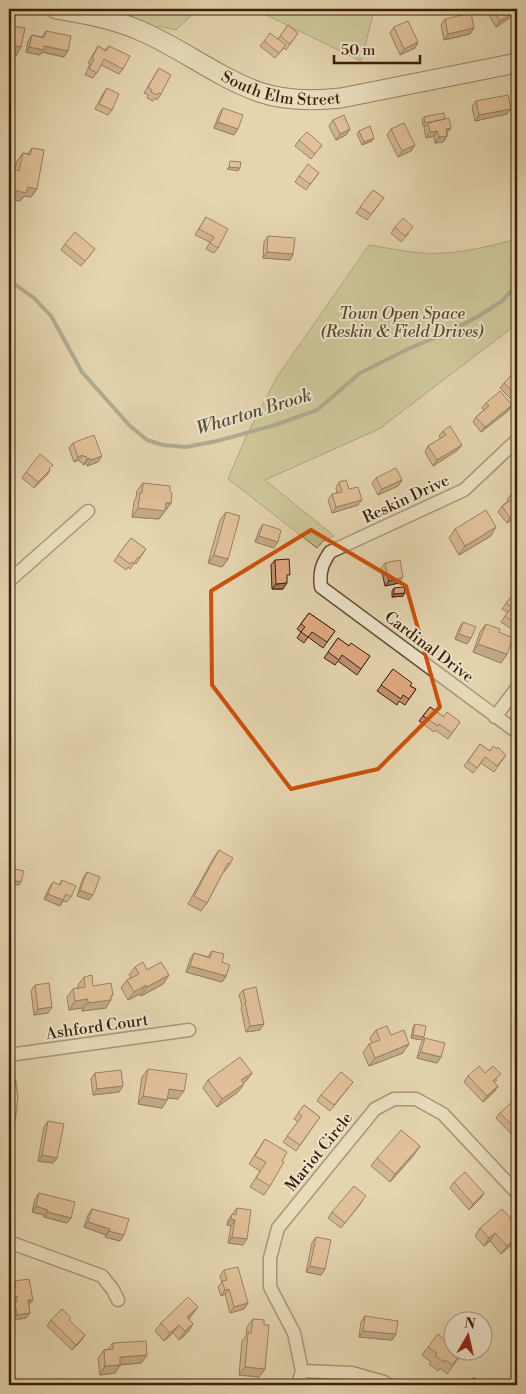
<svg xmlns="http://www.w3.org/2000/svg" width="526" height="1394" font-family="'Libre Bodoni',serif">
<rect width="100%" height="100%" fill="#e4d5af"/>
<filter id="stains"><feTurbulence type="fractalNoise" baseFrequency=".004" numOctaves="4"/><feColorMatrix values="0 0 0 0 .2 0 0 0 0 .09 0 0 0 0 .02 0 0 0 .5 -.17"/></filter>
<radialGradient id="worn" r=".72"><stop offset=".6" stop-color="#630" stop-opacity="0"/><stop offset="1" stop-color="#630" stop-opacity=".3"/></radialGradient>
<!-- green -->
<path fill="#b8bc88" stroke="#7a6c4a" d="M96 9H229L192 15 176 30 158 26 156 28Z
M254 9H382L374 11 361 61Z
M517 239V324L379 429 265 480 334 536 323 541 317 548 228 479 246 437 277 377 369 245C383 247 397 250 411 252 448 257 482 248 517 239Z"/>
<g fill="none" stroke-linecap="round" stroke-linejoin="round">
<!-- stream -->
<path stroke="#717a6d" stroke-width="4" d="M9 280 34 298 51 316 82 372 129 425 147 440 163 445 186 447 217 441 275 425 317 410 360 373 408 349 451 331 477 317 502 301 517 284"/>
<defs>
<path id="minor" d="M517 440 464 490 330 552C322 564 319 572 321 587L517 732
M9 581 88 511
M495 717 517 688
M9 1055 189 1030
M9 1082 11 1097 9 1116
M9 1242 102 1276 113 1290 118 1300
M302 1371 352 1373 384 1382 388 1385
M298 1385 302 1371 294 1333 270 1287V1258L278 1228 375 1109 394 1099H416L443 1114 517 1193"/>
<g id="secondary">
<path id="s1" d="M56 9C85 14 114 19 141 31 181 48 217 77 259 92 285 101 314 101 341 98L517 63"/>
</g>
</defs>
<!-- minor casing -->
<use href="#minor" stroke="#664b35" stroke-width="15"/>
<!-- secondary casing -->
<use href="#secondary" stroke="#3c1d0c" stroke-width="21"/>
<!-- minor -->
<use href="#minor" stroke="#ede4cb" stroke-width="12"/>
<!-- secondary -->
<use href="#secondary" stroke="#ede4cb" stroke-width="19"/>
</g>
<!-- wall -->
<path fill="#c29170" stroke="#3c1d0c" d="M491 9H517V13L496 27 488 14Z
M445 19 470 34 444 40 441 25Z
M288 25 298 33 286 50 284 48 275 58 260 46 264 41 278 39Z
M394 27 418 42 415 48 400 55 390 33Z
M46 31 64 57 42 52 40 55 26 52 28 41 32 35 42 37Z
M98 46 105 50 109 46 123 69 119 74 101 65 93 78 85 75 90 64 88 63Z
M159 68 161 94 157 100 155 98 153 101 147 98 148 95 144 93Z
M107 88 112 110 108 115 95 109 103 94Z
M476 101 507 114 475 121 472 107Z
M223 108 234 135 214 128 219 114Z
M424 117 447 133V136L443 142 435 143 434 136 426 138 424 128 426 125 423 126 422 119Z
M333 120 350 129 346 135 336 140 329 126Z
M391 129 415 145 411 151 398 157 387 135Z
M359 131 372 141 362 145 357 134Z
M299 140 322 145 311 159 295 146Z
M32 148 37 189 31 197 24 196 20 201 9 199V176L14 169 15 170 17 161 23 153 28 154Z
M319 173 306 190 295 182 299 176Z
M373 190 384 198 367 220 356 213Z
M206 217 218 248 214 253 206 249 210 242 195 235Z
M395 227 409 233 401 242 391 233Z
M268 236 293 254 290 260 263 258 264 242Z
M65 244 95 249 81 266 61 250Z
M517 378V401L515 403 500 388 504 383Z
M486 403 512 405 508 411 481 432 473 422 476 417 484 410 482 408Z
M443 431 458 450 433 466 425 452 428 446 441 439 439 436Z
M73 443 98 462 87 466 86 463 83 465 82 462H80L79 460 74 462 69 448Z
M50 469 47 475 34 488 22 478 26 472Z
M376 478 402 480 398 486 378 495 372 483Z
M339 482 349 489 358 505 332 513 328 500 332 494 337 493 336 488Z
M143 483 170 492 171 503 159 519 132 517 134 501 136 498 137 491Z
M517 490V516L507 523 498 512 502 506 508 501 507 500 511 494Z
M226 512 228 559 222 567 208 563 220 520Z
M263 524 274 548 255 542 259 530Z
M455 529 491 536 459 555 449 538Z
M131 538 146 549 136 564 134 563 130 569 128 567 126 570 114 561Z
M275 560 287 578 283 589H272L271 565Z
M385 563 399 583 385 586 381 568Z
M394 588 403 596 392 597V591Z
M511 597 517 624 513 630 501 622 508 612 502 609Z
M309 613 335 631 323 648 308 637 304 643 297 638 301 632 297 629Z
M463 622 471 638 467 644 455 639 459 628Z
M486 624 499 632 507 654 501 663 473 652 480 632Z
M338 638 349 646 370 656 357 675 338 661 335 665 324 658Z
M393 669 410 686 416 689 405 705 399 701 397 705 377 691Z
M430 707 444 717 460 722 448 739 435 730 434 732 419 721Z
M480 744 490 751 506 755 494 772 481 763 473 773 464 766Z
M517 778V791L511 786Z
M219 850 230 864 224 872H223L207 903 201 911 188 904 213 859Z
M15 869 19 885 10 883 13 872Z
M87 872 89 900 77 896 83 878Z
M62 880 71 897 67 902 63 901 60 906 44 899 49 888 53 882 59 885Z
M212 951 222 962 226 976 222 982 186 972 190 959 194 953 208 957Z
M135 967 147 970 169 975 163 984 141 996 140 994 128 1000 121 988 127 980 131 978 129 975Z
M84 977 93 986 106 1008 82 1011V1008L69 1010 67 997 73 989 78 988V985Z
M35 985 48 1013 34 1015 31 991Z
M243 990 260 1030 246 1032 241 1008 242 1006 239 995Z
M415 1024 422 1040 411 1038 413 1027Z
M376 1030 403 1053 369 1066 363 1053 369 1044 372 1043 370 1038Z
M425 1038 437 1063 417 1058 421 1043Z
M148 1069 178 1099 168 1098 167 1100 162 1108 138 1104 142 1077Z
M95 1073 119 1092 93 1095 91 1079Z
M252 1073 246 1081 243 1083 238 1092 217 1107 203 1088 208 1080Z
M485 1073 497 1080 494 1083 498 1086 494 1092 483 1102 464 1082 468 1076Z
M353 1082 330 1111 317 1101 321 1095Z
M304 1105 320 1117 296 1151 283 1142 298 1122 294 1119Z
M517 1107V1138L516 1139 496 1118 500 1113Z
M48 1121 57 1158 53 1163 38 1161 44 1127Z
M265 1139 282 1161 270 1186 264 1195 250 1187 260 1171 249 1164Z
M414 1155 390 1182 371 1166 377 1158Z
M454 1182 484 1193 480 1199 469 1210 450 1188Z
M39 1193 71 1218 67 1223 44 1217V1215L32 1212 35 1199Z
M362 1202 341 1228 328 1218 332 1212Z
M237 1208 243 1245 228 1243 231 1226 227 1225 228 1220Z
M92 1209 124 1235 120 1241 105 1237 106 1235 84 1227 88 1215Z
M517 1225V1239L501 1254 490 1241 484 1246 475 1236 480 1228Z
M316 1237 325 1269 321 1275 306 1272 312 1243Z
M224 1270 248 1303 244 1309 230 1313 225 1294 221 1296 218 1287 222 1282 220 1276Z
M14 1281 28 1305 30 1313 26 1318 13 1320 11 1308 13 1305V1302H10L9 1294 11 1291 10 1287Z
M192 1315 189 1319 188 1332 179 1340 173 1333 164 1341 155 1331 161 1323Z
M365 1316 396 1334 392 1340 359 1337 361 1322Z
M253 1319 264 1325 265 1369 259 1377 239 1375 242 1341 246 1336 247 1327Z
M51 1320H69L81 1341 72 1350 47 1326Z
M447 1342 463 1352 447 1374 440 1368 438 1371 429 1364 431 1362 422 1355 428 1347Z
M113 1343 147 1355 141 1363 120 1365 115 1373 100 1375 98 1358 104 1350 108 1349Z"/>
<!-- shaded-wall -->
<path fill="#9e765b" stroke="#3c1d0c" d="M517 10V13L496 27 500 21Z
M474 28 470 34 444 40 448 34Z
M418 42 415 48 400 55 404 49Z
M9 45 21 47 16 56 9 54Z
M44 46 68 51 64 57 42 52 40 55 26 52 29 47Z
M511 109 507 114 475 121 479 115Z
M218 122 238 129 234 135 214 128Z
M451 128 447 133 442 135 446 129Z
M350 129 346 135 336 140 340 134Z
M437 131 434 136 426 138 430 132Z
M447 136 443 142 435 143 439 137Z
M374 138 372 141 362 145 364 142Z
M415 145 411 151 398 157 402 151Z
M229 167 240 168 238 171 227 169Z
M10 184 14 185 9 193V186Z
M28 187 37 189 31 197 24 196 20 201 9 199V197L13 190Z
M267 252 293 254 290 260 263 258Z
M512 405 508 411 481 432 485 427Z
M462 445 458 450 433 466 437 460Z
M83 455 79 460 74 462 78 457Z
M102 456 98 462 87 466 91 460Z
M90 458 86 463 83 465 87 459Z
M50 470 47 475 34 488 38 482Z
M402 480 398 486 378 495 382 489Z
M362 500 358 505 332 513 336 507Z
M166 503H171L159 519 132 517 138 508Z
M517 513V516L507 523 510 518Z
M496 527 491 536 459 555 465 546Z
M259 536 278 542 274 548 255 542Z
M214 555 228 559 222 567 208 563Z
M403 577 399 583 385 586 389 581Z
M287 583 283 589H272L276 584Z
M405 593 403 596 392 597 394 594Z
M459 634 471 638 467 644 455 639Z
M478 644 507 654 501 663 473 652Z
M12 880 21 882 19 885 10 883Z
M80 890 93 895 89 900 77 896Z
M48 894 63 900 60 906 44 899Z
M190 966 226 976 222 982 186 972Z
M169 975 163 984 141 996 147 987Z
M146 985 140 994 128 1000 134 992Z
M113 995 109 1000H111L106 1008 82 1011 88 1003Z
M88 999 82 1008 69 1010 75 1001Z
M52 1007 48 1013 34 1015 38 1009Z
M264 1024 260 1030 246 1032 250 1026Z
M413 1035 424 1037 422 1040 411 1038Z
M409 1044 403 1053 369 1066 375 1058Z
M421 1052 441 1057 437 1063 417 1058Z
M252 1073 246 1081 235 1089 241 1080Z
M244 1084 238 1092 217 1107 222 1099Z
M123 1086 119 1092 93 1095 97 1089Z
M498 1086 494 1092 483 1102 487 1096Z
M169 1089 184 1091 178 1099 163 1097Z
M143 1096 167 1100 162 1108 138 1104Z
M420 1146 414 1155 390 1182 395 1174Z
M42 1155 57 1158 53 1163 38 1161Z
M484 1193 480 1199 469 1210 473 1204Z
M36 1206 48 1210 44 1215 32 1212Z
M48 1212 71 1218 67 1223 44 1217Z
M231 1219 235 1220 231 1226 227 1225Z
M88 1222 110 1229 106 1235 84 1227Z
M109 1231 124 1235 120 1241 105 1237Z
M495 1233 490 1241 484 1246 489 1238Z
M517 1236V1240L501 1254 507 1246Z
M232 1237 247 1239 243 1245 228 1243Z
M310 1266 325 1269 321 1275 306 1272Z
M229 1289 225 1294 221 1296 225 1290Z
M17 1296 13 1302H10L14 1297Z
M28 1300H33L29 1305Z
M248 1303 244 1309 230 1313 234 1307Z
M198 1307 192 1315 181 1325 187 1317Z
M30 1313 26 1318 13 1320 17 1315Z
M193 1324 188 1332 179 1340 185 1331Z
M179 1325 173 1333 164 1341 170 1333Z
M363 1331 396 1334 392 1340 359 1337Z
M85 1335 81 1341 72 1350 76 1345Z
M147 1355 141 1363 114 1365 120 1357Z
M120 1365 115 1373 100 1375 105 1366Z
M245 1367 265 1369 259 1377 239 1375Z"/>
<!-- building -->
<path fill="#e1a982" stroke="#3c1d0c" d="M492 9H517V10L500 21Z
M471 13 474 28 448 34 445 19Z
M408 21 418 42 404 49 394 27Z
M288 25 298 33 290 44 280 36Z
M12 26 25 28 21 47 9 45V29H11Z
M46 31 71 36 68 51 44 46V50L29 47 32 35 44 38Z
M270 33 286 45 279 53 264 41Z
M98 46 106 51 109 46 130 56 123 69 104 59 97 73 89 69 94 59 92 58Z
M159 68 171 75 161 94 158 93 157 95 151 92 152 90 148 87Z
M107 88 119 94 112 110 99 104Z
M508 95 511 109 479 115 476 101Z
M223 108 243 115 238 129 218 122Z
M444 113 445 119 425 123 424 117Z
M344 115 350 129 340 134 333 120Z
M449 118 451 128 446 129 447 136 439 137 437 131 430 132 428 123Z
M404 123 415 145 402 151 391 129Z
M370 126 374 138 364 142 359 131Z
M307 132 322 145 315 154 299 140Z
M32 148 44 150 37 189 28 187 26 193 13 190 14 185 10 184 14 169 19 171 23 153 30 155Z
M230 161 241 162 240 168 229 167Z
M308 164 319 173 310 184 299 176Z
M373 190 384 198 371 214 360 207Z
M206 217 228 229 218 248 210 243 214 237 199 229Z
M403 218 413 227 405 236 395 227Z
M75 232 95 249 85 261 65 244Z
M268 236 295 238 293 254 267 252Z
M513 374 517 378V396L504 383Z
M500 391 512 405 485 427 476 417 489 406 486 403Z
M450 426 462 445 437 460 428 446 446 435 443 431Z
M94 435 102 456 91 460 90 458 87 459 86 456 84 457 83 455 78 457 73 443Z
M40 454 53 465 49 468 50 470 38 482 26 472Z
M396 468 402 480 382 489 376 478Z
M346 480 349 489 358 487 362 500 336 507 332 494 342 492 339 482Z
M143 483 170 486V492L172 493 171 503H166L165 511 138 508 140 493H142Z
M517 490V513L510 518 502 506 514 498 511 494Z
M486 510 496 527 465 546 455 529Z
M226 512 240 516 228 559 214 555Z
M263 524 281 530 278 542 259 536Z
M131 538 146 549 139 558 138 557 134 563 132 562 130 564 118 555Z
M289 559 290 575H287V583L276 584 275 560Z
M400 560 403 577 389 581 385 563Z
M404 587 405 593 394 594V588Z
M511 597 516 600 517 599V625L505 616 512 607 506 603Z
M309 613 335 631 327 642 312 632 308 637 301 632 305 627 301 624Z
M463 622 476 627 471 638 459 634Z
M486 624 500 629 499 632 513 638 507 654 478 644Z
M338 638 349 646 351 643 370 656 361 669 342 655 339 660 328 652Z
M393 669 412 683 410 686 416 689 409 699 403 695 401 699 381 685Z
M430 707 444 717 447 712 460 722 452 733 439 724 438 726 423 716Z
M480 744 490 751 493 746 497 749 498 747 506 755 497 766 485 757 477 768 468 761Z
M9 790 11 802H9Z
M219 850 233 858 230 864 228 863 207 903 194 896Z
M15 869 24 871 21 882 12 880Z
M87 872 100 877 93 895 80 890Z
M9 873 11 874 9 883Z
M62 880 76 886 71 897 66 894 63 900 48 894 53 882 60 885Z
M212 951 224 954 222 962 230 965 226 976 190 966 194 953 210 958Z
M143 962 147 970 161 962 169 975 147 987 146 985 134 992 127 980 139 974 135 967Z
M92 975 93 986 111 983 113 995 111 996V1000L88 1003V999L75 1001 73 989 85 987 84 977Z
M49 983 52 1007 38 1009 35 985Z
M256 987 264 1024 250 1026 245 1002H246L243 990Z
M415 1024 426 1026 424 1037 413 1035Z
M387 1026 391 1035 404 1030 409 1044 375 1058 369 1044 380 1040 376 1030Z
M425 1038 445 1043 441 1057 421 1052Z
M240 1057 252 1073 241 1080 244 1084 222 1099 208 1080Z
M479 1066 485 1073 493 1066 501 1074 493 1081 498 1086 487 1096 468 1076Z
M148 1069 187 1074 184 1091 169 1089 167 1100 143 1096Z
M121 1070 123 1086 97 1089 95 1073Z
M341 1072 353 1082 334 1105 321 1095Z
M512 1102 517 1107V1130L500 1113Z
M304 1105 320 1117 300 1145 287 1136 302 1116 298 1113Z
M48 1121 64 1124 57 1158 42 1155Z
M401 1130 420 1146 395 1174 377 1158Z
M265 1139 287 1152 282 1161 284 1162 270 1186 256 1178 266 1162 255 1156Z
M465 1172 484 1193 473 1204 454 1182Z
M354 1186 366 1196 345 1223 332 1212Z
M39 1193 75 1202 71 1218 48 1212V1210L36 1206Z
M237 1208 251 1210 247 1239 232 1237 235 1220 231 1219 232 1214 236 1215Z
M92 1209 129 1219 124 1235 109 1231 110 1229 88 1222Z
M502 1209 517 1225V1236L507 1246 495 1233 489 1238 480 1228Z
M316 1237 331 1240 325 1269 310 1266Z
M238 1267 248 1303 234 1307 229 1289 225 1290 222 1281 227 1280 224 1270Z
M29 1279 33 1300H28L30 1313 17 1315 15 1302H17V1296L14 1297 13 1289 16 1288 14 1281Z
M188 1297 198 1307 187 1317 193 1324 185 1331 179 1325 170 1333 161 1323Z
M62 1309 71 1318 69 1320 85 1335 76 1345 51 1320Z
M365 1316 398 1321 396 1334 363 1331Z
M253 1319 264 1320V1325H269L265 1369 245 1367 248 1333H251Z
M438 1334 447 1342 451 1336 454 1338V1352H463L452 1365 445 1360 444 1362 435 1356 437 1353 428 1347Z
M146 1341 147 1355 120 1357V1365L105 1366 104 1350 113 1349V1343Z
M474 1377 482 1385 487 1380 493 1385H466Z"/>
<!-- marked area -->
<path d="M0 0H526V1394H0ZM311 530 406 586 440 707 378 769 291 789 212 685 211 591Z" fill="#e4d5af" fill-opacity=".55" fill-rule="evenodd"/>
<path fill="none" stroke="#ce500c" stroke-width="4" stroke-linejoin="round" d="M311 530 406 586 440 707 378 769 291 789 212 685 211 591Z"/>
<g text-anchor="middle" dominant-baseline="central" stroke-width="4" stroke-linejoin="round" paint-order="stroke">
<!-- street labels -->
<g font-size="16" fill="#3c1d0c" stroke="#ede4cb">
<text stroke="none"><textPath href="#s1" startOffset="242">South Elm Street</textPath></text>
<text transform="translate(406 499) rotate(-25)">Reskin Drive</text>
<text transform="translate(429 647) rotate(37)">Cardinal Drive</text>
<text transform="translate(97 1027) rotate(-8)">Ashford Court</text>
<text transform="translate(319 1152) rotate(-51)">Mariot Circle</text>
</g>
<!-- park labels -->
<g font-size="16" font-style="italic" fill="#5b452b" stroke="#ede4cb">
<text x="402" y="314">Town Open Space<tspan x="402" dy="18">(Reskin &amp; Field Drives)</tspan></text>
</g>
<!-- water labels -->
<g font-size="18" font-style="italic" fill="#574c3c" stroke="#ede4cb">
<text transform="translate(254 412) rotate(-17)">Wharton Brook</text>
</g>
</g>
<!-- margin -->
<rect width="526" height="1394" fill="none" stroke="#e4d5af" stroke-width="30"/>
<rect x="10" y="10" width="506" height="1374" fill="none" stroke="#3c1d0c" stroke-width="2.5"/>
<rect x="15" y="15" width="496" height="1364" fill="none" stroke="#3c1d0c"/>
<!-- north arrow -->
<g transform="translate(468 1336) rotate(9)"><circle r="24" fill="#ede4cb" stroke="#a6947f"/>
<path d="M0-4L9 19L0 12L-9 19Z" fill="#8f2418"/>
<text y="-8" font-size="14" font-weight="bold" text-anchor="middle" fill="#3c1d0c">N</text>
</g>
<!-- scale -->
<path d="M334 55v8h86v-8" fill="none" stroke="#3c1d0c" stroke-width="2.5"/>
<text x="341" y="55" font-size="15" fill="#3c1d0c" stroke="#ede4cb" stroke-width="4" paint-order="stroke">50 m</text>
<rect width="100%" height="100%" filter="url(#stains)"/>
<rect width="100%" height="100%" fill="url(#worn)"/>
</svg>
